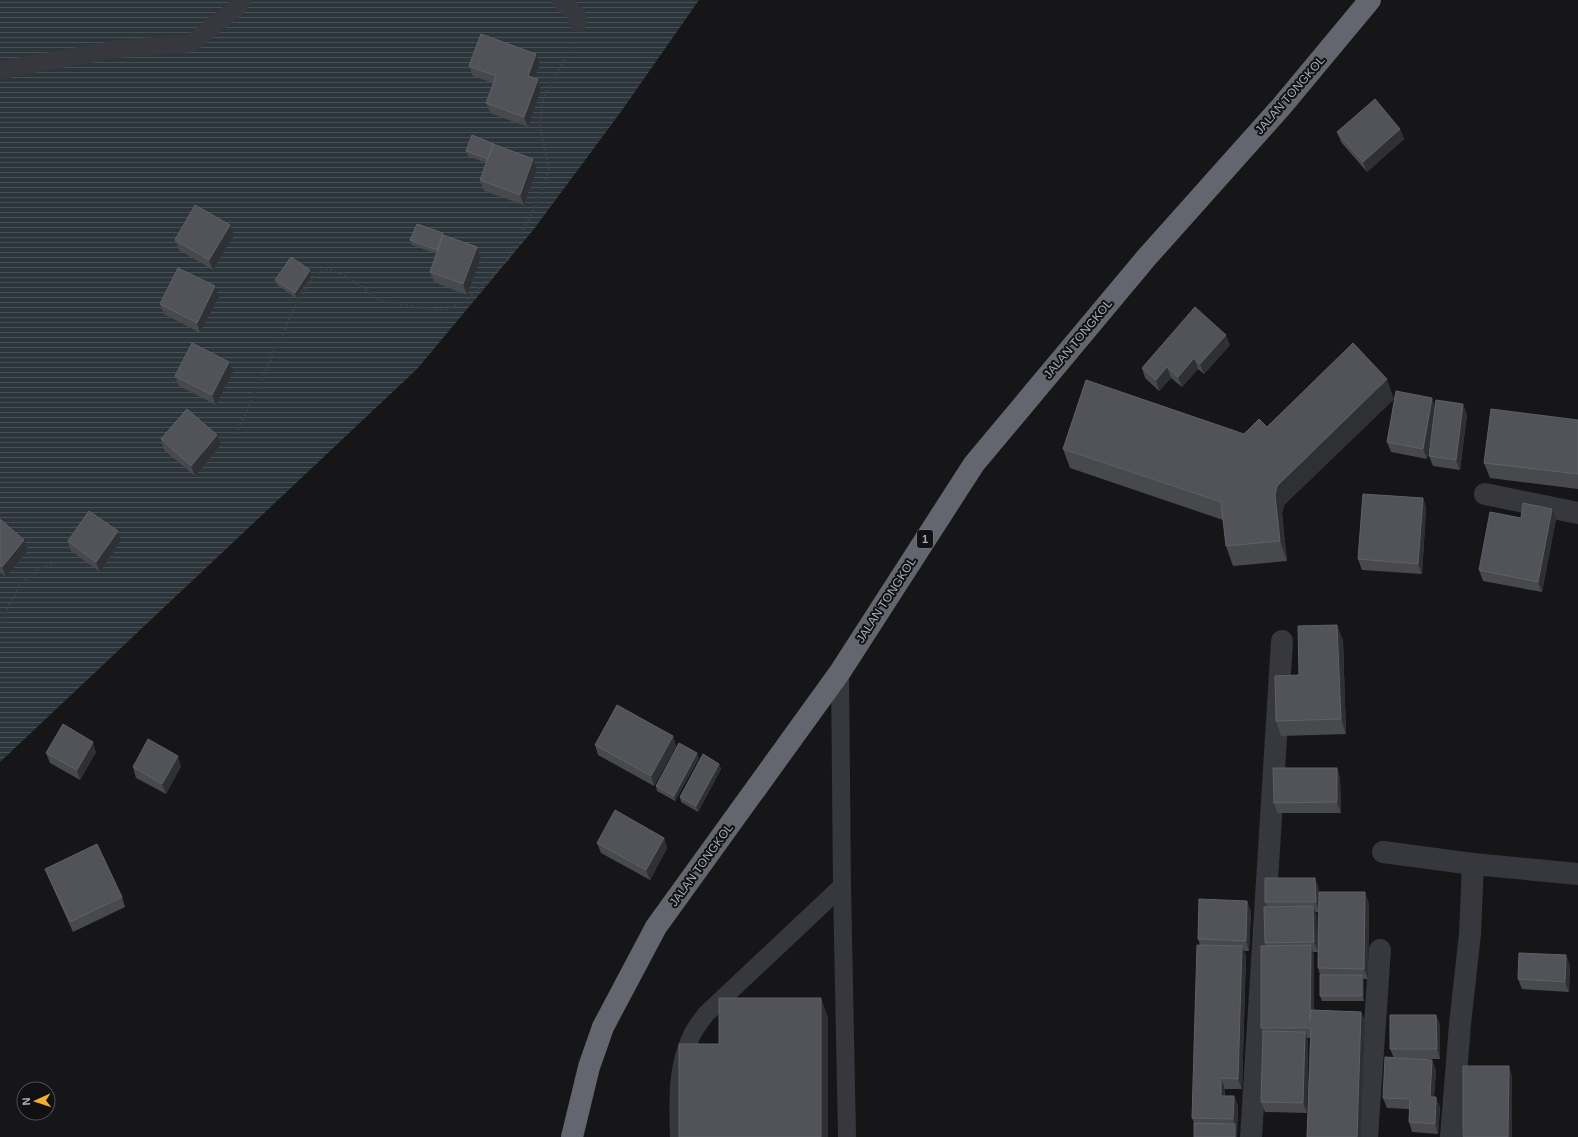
<svg xmlns="http://www.w3.org/2000/svg" width="1578" height="1137" font-family="Arial,sans-serif">
<defs>
<pattern id="water-rules" width="6" height="5" patternUnits="userSpaceOnUse"><rect width="6" height="5" fill="#2c353c"/><path d="M0 2.5h6" fill="none" stroke="#485056"/></pattern>
</defs>
<rect width="100%" height="100%" fill="#161618"/>
<!-- water -->
<path fill="url(#water-rules)" d="M0 0H699L620 113 534 229 417 369 0 762Z"/>
<g fill="none" stroke-linecap="round" stroke-linejoin="round">
<!-- path -->
<path stroke="#3d3f44" stroke-width="2.5" stroke-dasharray="2 3" stroke-linecap="butt" d="M236 434 296 305 316 273 330 269 351 279 379 300 421 308 444 310 465 302 508 259 542 193 549 168 540 128 543 99 572 46
M0 623 20 584 40 568 59 563"/>
<!-- lane -->
<path stroke="#37383d" stroke-width="18" d="M560 0 577 15 578 23
M0 71 16 67 118 49 192 43 236 8 242 0
M840 672 842 886 847 1137
M679 1137C678 1103 676 1069 691 1037 694 1029 701 1021 706 1014L842 886"/>
<!-- street -->
<path stroke="#37383d" stroke-width="22" d="M1485 494 1578 513
M1383 852 1473 864 1578 874
M1251 1137 1282 641
M1367 1137 1380 950
M1451 1137 1460 1024 1470 934 1473 864"/>
<!-- highway -->
<path stroke="#63666e" stroke-width="22" d="M572 1137 589 1067 603 1027 656 927 840 672 974 464 1147 257 1281 107 1370 0"/>
</g>
<!-- wall -->
<path fill="#47494d" fill-rule="evenodd" d="M536 54 540 64 535 78 538 79 541 90 528 127 490 113 486 103 493 83 473 76 469 66Z
M1400 129 1404 139 1367 172 1341 142 1337 132Z
M494 144 533 159 537 169 524 205 484 191 480 180 486 163 468 156 466 151Z
M230 225 234 235 213 270 179 250 175 240Z
M444 235 477 247 481 257 467 295 434 282 430 272 437 254 412 245 410 240Z
M310 270 312 275 296 298 277 285 275 280Z
M215 286 219 297 200 333 164 314 160 304Z
M1230 345 1204 374 1198 369 1182 387 1171 378 1159 391 1145 378 1142 368Z
M233 372 216 405 179 386 175 376Z
M1394 399 1284 505 1282 514 1287 561 1233 566 1226 546 1223 520 1070 468 1063 449 1244 434 1267 427Z
M1435 406 1467 414 1460 470 1433 466 1429 456 1433 423 1427 459 1391 452 1387 442Z
M1578 420V489L1490 478 1484 463Z
M161 439 221 445 195 476 164 450Z
M1423 498 1426 508 1422 574 1362 570 1358 559Z
M1521 518 1556 519 1542 592 1483 581 1479 570Z
M0 519 24 540 28 550 6 577 0 572Z
M118 531 121 541 100 572 71 551 68 541Z
M1343 640 1346 734 1281 736 1276 721Z
M673 736 676 746 654 786 598 755 595 745Z
M96 752 80 780 50 763 46 753Z
M699 758 675 801 657 791 656 786Z
M719 764 721 769 698 812 681 802 680 797Z
M181 766 166 794 136 778 133 767Z
M1337 768 1340 778 1341 813H1277L1274 803Z
M664 838 667 848 650 880 601 853 597 843Z
M45 869 122 897 125 907 73 932 49 879Z
M1319 888V892L1369 903 1368 979H1363L1364 1001H1322L1320 996V975L1318 968V952H1313L1314 956V1010L1361 1012 1365 1022 1361 1137H1307L1310 1038H1307L1308 1042 1307 1113 1265 1112 1261 1102 1263 1034 1261 1028 1266 945 1265 943 1267 907 1265 902ZM1315 912H1318V950L1317 916Z
M1251 911 1249 951H1244L1246 956 1242 1089H1225V1096H1234L1238 1106 1237 1137H1194V1123L1192 1118 1200 945 1198 939Z
M1570 965 1569 992 1522 989 1518 979Z
M1436 1015 1440 1025V1059H1409L1432 1060 1436 1071 1434 1097H1436L1440 1108 1438 1134 1412 1132 1409 1122V1109L1387 1108 1383 1098 1394 1058 1390 1049Z"/>
<!-- shaded-wall -->
<path fill="#2f3033" d="M536 54 540 64 532 86 528 76Z
M538 79 541 90 528 127 524 117Z
M1400 129 1404 139 1367 172 1363 162Z
M533 159 537 169 524 205 520 195Z
M230 225 234 235 213 270 209 260Z
M477 247 481 257 467 295 463 284Z
M310 270 312 275 296 298 295 293Z
M215 286 219 297 200 333 197 323Z
M1226 335 1230 345 1204 374 1200 364Z
M1194 358 1198 369 1182 387 1178 377Z
M229 362 233 372 216 405 212 395Z
M1167 367 1171 378 1159 391 1156 380Z
M1387 379 1394 399 1284 505 1282 514 1287 561 1280 541 1275 495 1277 486Z
M1432 398 1436 408 1427 459 1423 449Z
M1463 404 1467 414 1460 470 1456 460Z
M217 435 221 445 195 476 191 466Z
M1423 498 1426 508 1422 574 1418 564Z
M1552 509 1556 519 1542 592 1538 582Z
M118 531 121 541 100 572 96 562Z
M24 540 28 550 6 577 2 567Z
M1337 625 1343 640 1346 734 1341 719Z
M673 736 676 746 654 786 651 776Z
M93 742 96 752 80 780 77 770Z
M697 753 699 758 675 801 674 796Z
M178 756 181 766 166 794 162 784Z
M719 764 721 769 698 812 696 806Z
M1337 768 1340 778 1341 813 1337 802Z
M664 838 667 848 650 880 646 870Z
M1315 878 1319 888V912L1316 902Z
M1365 892 1369 903 1368 979 1364 969Z
M1247 901 1251 911 1249 951 1246 941Z
M1313 906 1317 916 1318 952 1314 942Z
M1311 945 1314 956V1032L1310 1021Z
M1242 946 1246 956 1242 1089 1238 1079Z
M1566 955 1570 965 1569 992 1565 982Z
M1362 975 1364 980V1001L1362 996Z
M821 998 828 1017V1137H821Z
M1361 1012 1365 1022 1361 1137H1357Z
M1436 1015 1440 1025V1059L1437 1049Z
M1305 1032 1308 1042 1307 1113 1303 1103Z
M1432 1060 1436 1071 1433 1107 1430 1097Z
M1509 1066 1512 1076V1137H1508Z
M1221 1078 1225 1089 1224 1106 1221 1096Z
M1234 1096 1238 1106 1237 1137H1235V1124L1233 1119Z
M1436 1097 1440 1108 1438 1134 1435 1124Z"/>
<!-- building -->
<path fill="#525359" stroke="#5f6168" d="M481 34 536 54 528 76 538 79 524 117 486 103 496 76 469 66Z
M1375 99 1400 129 1363 162 1337 132Z
M472 135 494 144 488 159 466 151Z
M493 144 533 159 520 195 480 180Z
M195 205 230 225 209 260 175 240Z
M417 224 443 233 437 250 410 240Z
M443 235 477 247 463 284 430 272Z
M291 257 310 270 295 293 275 280Z
M178 268 215 286 197 323 160 304Z
M1195 307 1226 335 1200 364 1194 358 1178 377 1167 367 1156 380 1142 368Z
M192 343 229 362 212 395 175 376Z
M1353 343 1387 379 1277 486 1275 495 1280 541 1226 546 1221 502 1063 449 1086 380 1244 434 1259 419 1267 427Z
M1396 391 1432 398 1423 449 1387 442Z
M1436 400 1463 404 1456 460 1429 456Z
M187 409 217 435 191 466 161 439Z
M1491 409 1578 420V474L1484 463Z
M1363 494 1423 498 1418 564 1358 559Z
M1523 503 1552 509 1538 582 1479 570 1490 512 1521 518Z
M89 511 118 531 96 562 68 541Z
M0 519 24 540 2 567 0 565Z
M1337 625 1341 719 1276 721 1275 676 1299 675 1298 626Z
M617 705 673 736 651 776 595 745Z
M63 724 93 742 77 770 46 753Z
M148 739 178 756 162 784 133 767Z
M679 743 697 753 674 796 656 786Z
M703 754 719 764 696 806 680 797Z
M1273 768H1337V802L1274 803Z
M615 810 664 838 646 870 597 843Z
M97 844 122 897 70 922 45 869Z
M1265 878H1315L1316 902H1265Z
M1319 892H1365L1364 969 1318 968Z
M1199 899 1247 901 1246 941 1198 939Z
M1313 906 1314 942 1265 943 1264 907Z
M1197 945 1242 946 1238 1079 1221 1078V1096H1234L1233 1119 1192 1118Z
M1311 945 1310 1021 1311 1010 1361 1012 1357 1137H1307L1311 1028H1261V946Z
M1519 953 1566 955 1565 982 1518 979Z
M1320 975H1362V996H1320Z
M719 998H821V1137H679V1044H719Z
M1390 1015H1436L1437 1049H1390Z
M1263 1031 1305 1032 1303 1103 1261 1102Z
M1385 1057 1432 1060 1430 1097H1436L1435 1124 1409 1122 1410 1099 1383 1098Z
M1463 1066H1509L1508 1137H1463Z
M1194 1123 1235 1124V1137H1194Z"/>
<g text-anchor="middle" dominant-baseline="central" stroke-width="4" stroke-linejoin="round" paint-order="stroke">
<!-- shield labels -->
<rect fill="#111113" stroke="#7b7e86" stroke-width="1" x="917" y="530" width="16" height="18" rx="3"/>
<g font-size="11" font-weight="bold" fill="#a8adb8">
<text x="925" y="539">1</text>
</g>
<!-- street labels -->
<g font-size="12" fill="#a8adb8" stroke="#111113">
<text transform="translate(1290 95) rotate(-49)">JALAN TONGKOL</text>
<text transform="translate(1078 339) rotate(-50)">JALAN TONGKOL</text>
<text transform="translate(886 600) rotate(-57)">JALAN TONGKOL</text>
<text transform="translate(701 865) rotate(-54)">JALAN TONGKOL</text>
</g>
</g>
<!-- north arrow -->
<g transform="translate(36 1101) rotate(267)"><circle r="19" fill="#111113" stroke="#4d4f55"/>
<path d="M0-3L7 15L0 10L-7 15Z" fill="#f2b134"/>
<text y="-6" font-size="11" font-weight="bold" text-anchor="middle" fill="#a8adb8">N</text>
</g>
</svg>
